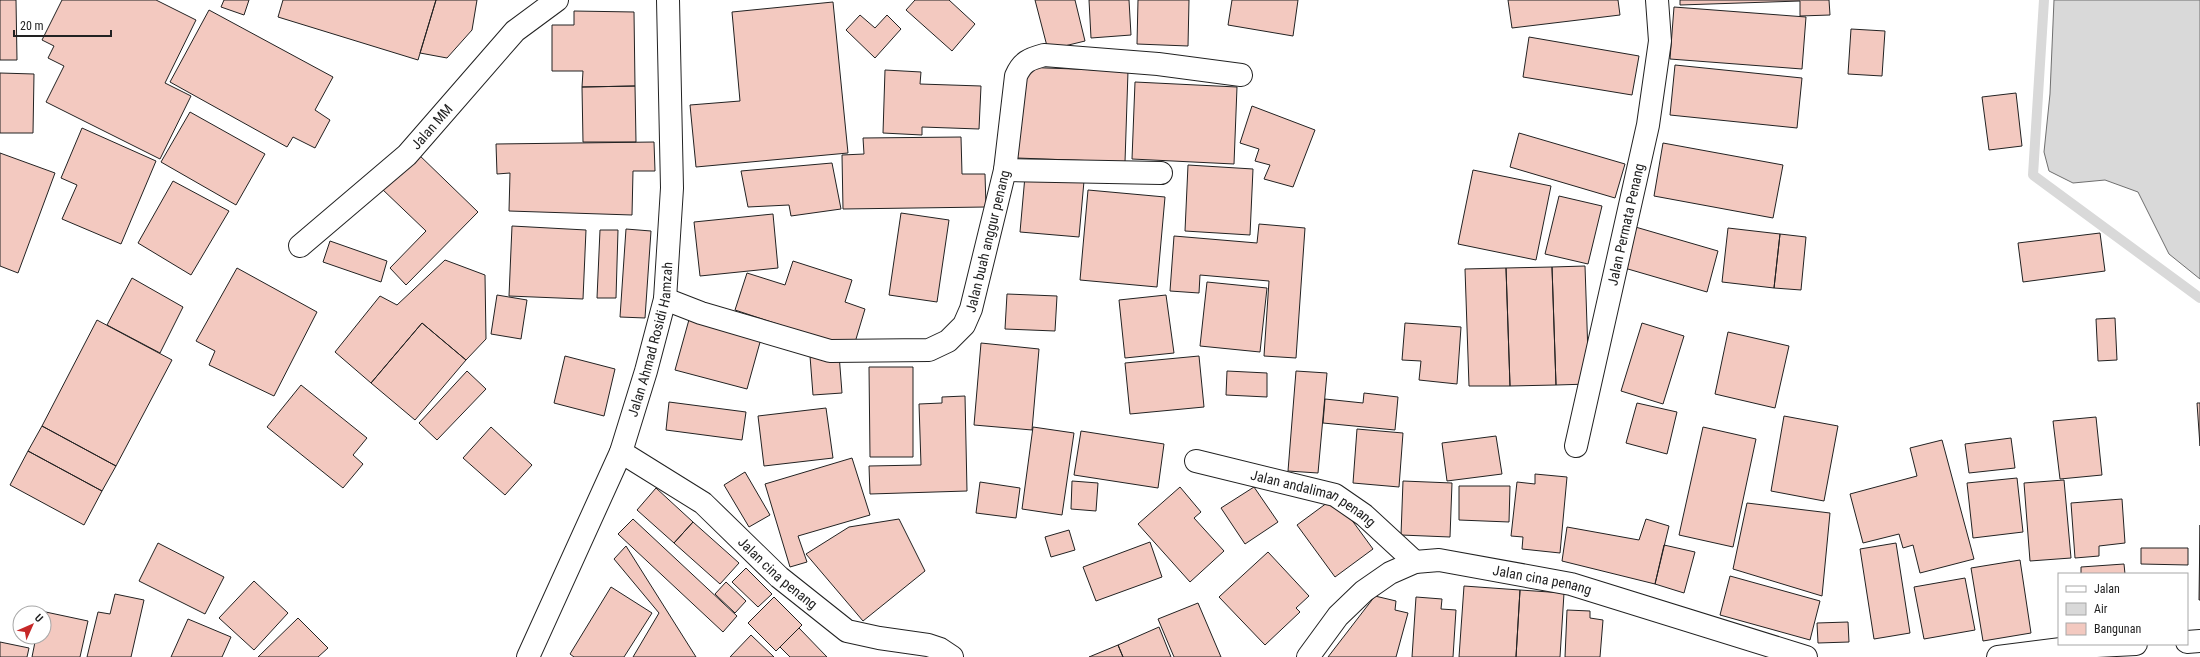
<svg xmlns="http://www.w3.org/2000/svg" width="2200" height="657" font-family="'Roboto Condensed',sans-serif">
<rect width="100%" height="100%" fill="#fff"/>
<!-- water -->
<path fill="#d9d9d9" stroke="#6f6f6f" d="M2054 0H2200V279L2169 254 2138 192 2105 180 2073 183 2049 171 2044 152 2050 94Z"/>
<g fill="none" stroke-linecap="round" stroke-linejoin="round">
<!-- stream -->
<path stroke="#d9d9d9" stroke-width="10" d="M2044 0 2033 175 2200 298"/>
</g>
<!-- building -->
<path fill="#f3c9c0" stroke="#222" d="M0 0H16L17 60H0Z
M62 0H156L196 20 165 83 191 96 160 159 46 102 64 66 48 58 54 46 42 40Z
M224 0H249L244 15 221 7Z
M283 0H436L418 60 278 17Z
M436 0H477L472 30 447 58 420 53Z
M915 0H949L975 24 952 51 906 10Z
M1035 0H1075L1085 41 1048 50Z
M1089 0H1129L1131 35 1091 38Z
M1138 0H1189L1188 46 1137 44Z
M1232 0H1298L1293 36 1228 25Z
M1508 0H1618L1620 15 1512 28Z
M1680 0H1829L1830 15 1800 16V1L1680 5Z
M833 2 848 153 696 167 690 105 740 101 732 12Z
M1674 7 1806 17 1802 69 1670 59Z
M209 10 333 77 315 110 330 120 315 148 293 137 287 147 170 82Z
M574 11 634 12 635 86 582 87 583 71H552V25H574Z
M860 15 875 28 887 15 901 29 875 58 846 30Z
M1851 29 1885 31 1882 76 1848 74Z
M1529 37 1639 56 1632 95 1523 77Z
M1675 65 1802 78 1797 128 1670 115Z
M1020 67 1128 71 1125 162 1017 158Z
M885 70 921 72 920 84 981 86 979 129 922 127V135L883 133Z
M0 73 34 74 33 133H0Z
M1135 82 1237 87 1234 164 1132 159Z
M635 86 636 142H583L582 87Z
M2016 93 2022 146 1989 150 1982 97Z
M1252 106 1315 130 1293 187 1264 179 1270 165 1255 161 1259 149 1240 143Z
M190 112 265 154 236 205 161 162Z
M82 128 156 161 121 244 62 219 77 185 61 178Z
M1519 133 1625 164 1615 198 1510 167Z
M961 137 962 174H985L986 207 843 209 842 155 864 154 863 138Z
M654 142 655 171H633L632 215 509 211 510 173 497 174 496 144Z
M1663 143 1783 165 1773 218 1654 196Z
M416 152 478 212 406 285 390 268 426 231 381 188Z
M0 153 55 173 18 273 0 266Z
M832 163 841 209 791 216 789 205 748 207 741 171Z
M1188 165 1253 169 1250 235 1185 231Z
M1473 170 1551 186 1536 260 1458 244Z
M1025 176 1084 181 1079 237 1020 232Z
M173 181 229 211 191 275 138 243Z
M1088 190 1165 197 1157 287 1080 280Z
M1559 196 1602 206 1588 264 1545 254Z
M901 213 949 220 937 302 889 295Z
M773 214 778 268 700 276 694 222Z
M1259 224 1305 228 1296 358 1264 356 1269 281 1200 275 1199 293 1170 291 1174 236 1257 243Z
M512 226 586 230 583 299 509 296Z
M1632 226 1718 251 1707 292 1621 267Z
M1728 228 1780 234 1774 288 1722 282Z
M626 229 651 231 645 318 620 317Z
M600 230H618L616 298H597Z
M2100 233 2105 271 2023 282 2018 243Z
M1780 234 1806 237 1801 290 1774 288Z
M330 241 387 261 381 282 323 262Z
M445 260 485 275 486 339 466 360 422 323 371 383 335 352 380 296 397 305Z
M793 261 852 280 845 302 865 309 853 349 735 310 747 273 785 285Z
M1585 266 1589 384 1556 385 1552 267Z
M1552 267 1556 385 1510 386 1506 268Z
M237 268 317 312 274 396 209 365 215 351 196 341Z
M1506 268 1510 386H1469L1465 269Z
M132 278 183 307 160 353 107 325Z
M1207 282 1267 288 1260 352 1200 346Z
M1007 294 1057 296 1055 331 1005 329Z
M497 295 527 300 521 339 491 334Z
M1166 295 1174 353 1125 358 1119 300Z
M690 316 762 335 747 389 675 370Z
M2115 318 2117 360 2098 361 2096 319Z
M97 320 172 360 116 466 42 426Z
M422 323 466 360 415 420 371 383Z
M1405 323 1461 327 1457 384 1419 380 1421 361 1402 360Z
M1642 323 1684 336 1663 404 1621 391Z
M1728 332 1789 346 1775 408 1715 394Z
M981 343 1039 349 1032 430 974 425Z
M839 354 842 393 813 395 810 356Z
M565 356 615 369 604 416 554 403Z
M1199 356 1204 407 1130 414 1125 363Z
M869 367H913V457H870Z
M467 371 486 389 437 440 419 423Z
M1227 371 1267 373V397L1226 395Z
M1296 371 1327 373 1318 473 1288 471Z
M301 385 367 438 353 455 363 464 343 488 267 427Z
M1364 393 1398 397 1395 430 1323 423 1325 399 1363 403Z
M965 396 967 491 870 494 869 466 921 465 919 404 942 403V397Z
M669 402 746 412 742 440 666 430Z
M1637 403 1677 412 1667 454 1626 443Z
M2197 403H2200V446Z
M826 408 833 458 764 466 758 416Z
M1784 416 1838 426 1824 501 1771 491Z
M2096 417 2102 475 2060 479 2053 421Z
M42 426 116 466 102 491 28 451Z
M491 427 532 465 505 495 463 458Z
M1033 427 1074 433 1062 515 1022 509Z
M1703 427 1756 439 1733 547 1679 535Z
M1357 429 1403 433 1399 487 1353 483Z
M1081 431 1164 444 1158 488 1074 475Z
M1496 436 1502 474 1447 481 1442 443Z
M2011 438 2015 468 1969 473 1965 444Z
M1942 440 1974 559 1920 573 1913 545 1903 548 1899 534 1863 543 1850 494 1917 476 1910 448Z
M28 451 102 491 84 525 10 485Z
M852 458 870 515 798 536 807 562 790 567 765 484Z
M745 472 770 515 749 527 724 485Z
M1535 474 1567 477 1560 553 1522 549 1523 537 1511 536 1517 482 1535 484Z
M2017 478 2023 532 1973 538 1967 483Z
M2064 480 2071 558 2030 561 2024 483Z
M1072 481 1098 483 1096 511 1071 509Z
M1403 481 1452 483 1450 537 1401 535Z
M980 482 1020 488 1016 518 976 513Z
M1459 486H1510L1509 522 1459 520Z
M1180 487 1201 512 1194 518 1224 551 1190 582 1138 524Z
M1254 487 1278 522 1245 544 1221 508Z
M656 488 693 522 674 543 637 510Z
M1335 497 1373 549 1335 577 1297 525Z
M2122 499 2125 543 2099 546V556L2075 558 2071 503Z
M1747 503 1830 513 1822 596 1733 569Z
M633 519 737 616 723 632 618 534Z
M899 519 925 571 863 621 806 554 849 527Z
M1646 519 1669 526 1655 584 1562 561 1567 527 1639 540Z
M693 522 739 563 720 584 674 543Z
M2200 525V600H2199Z
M1069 530 1075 550 1051 557 1045 537Z
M1150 542 1162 577 1096 601 1083 567Z
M158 543 224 577 205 614 139 581Z
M1896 543 1910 633 1874 639 1860 549Z
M1664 545 1695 552 1684 593 1655 584Z
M626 546 696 657H633L659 613 614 559Z
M2141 548H2188V565L2141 564Z
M1268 552 1309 596 1296 608 1300 612 1265 645 1219 597Z
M2020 560 2031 633 1983 641 1971 568Z
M2124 564 2125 574H2081V567Z
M746 568 772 594 758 607 732 582Z
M1730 576 1820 601 1810 640 1720 615Z
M1965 578 1975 630 1924 639 1914 587Z
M254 581 288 613 254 650 219 618Z
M726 582 746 601 735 613 715 594Z
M1464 586 1520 590 1516 657H1459Z
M611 587 652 613 624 657H574L570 654Z
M1520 590 1564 593 1560 657H1516Z
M115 594 144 600 131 657H87L98 612 110 614Z
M1375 596 1396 601 1395 610 1408 613 1396 657H1328Z
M774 597 802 625 776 651 748 623Z
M1416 597 1442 599 1441 609 1456 610 1453 657H1412Z
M1198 603 1221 657H1174L1158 619Z
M1567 610 1590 611V618L1603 620 1600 657H1565Z
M41 611 88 621 80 657H32L36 637H44V613H41Z
M298 618 328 648 318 657H258Z
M188 619 231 637 222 657H171Z
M1848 622 1849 642 1818 643 1817 623Z
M1159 627 1171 657H1123L1118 645Z
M799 628 827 657H790L780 647Z
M751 635 774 657H730Z
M0 642 29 648 27 657H0Z
M1118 645 1123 657H1089Z"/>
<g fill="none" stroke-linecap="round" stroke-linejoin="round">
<defs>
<g id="street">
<path d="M1005 170 1161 173"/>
<path id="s1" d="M300 246 407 155 515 31 557 0"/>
<path id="s2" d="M665 299 701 313 830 351 929 350 948 341 964 325 971 309 1005 170 1016 76C1022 62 1029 59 1044 55L1158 64 1241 75"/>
<path id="s3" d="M1576 446 1648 125 1660 41 1657 0"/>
<path id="s4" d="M621 452 703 503 779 577 847 631 879 638 928 645 940 649 952 657"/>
<path id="s5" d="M1196 461 1335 495 1364 515 1415 562"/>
<path d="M2187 642 2200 641"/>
<path id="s6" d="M1308 657 1338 616 1364 591 1390 573 1415 562 1439 560 1571 584 1806 657"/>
<path d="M1998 657 2077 647 2136 644"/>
</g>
<g id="primary">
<path id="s7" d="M528 657 621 452 646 371 665 299 672 188 668 0"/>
</g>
</defs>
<!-- street casing -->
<use href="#street" stroke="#222" stroke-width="24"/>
<!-- primary casing -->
<use href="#primary" stroke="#222" stroke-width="24"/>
<!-- street -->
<use href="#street" stroke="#fff" stroke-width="22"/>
<!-- primary -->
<use href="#primary" stroke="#fff" stroke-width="22"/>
</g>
<g text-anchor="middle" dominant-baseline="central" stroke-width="3" stroke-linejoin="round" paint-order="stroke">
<!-- street labels -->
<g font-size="14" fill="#222" stroke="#fff">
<text stroke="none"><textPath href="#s1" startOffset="178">Jalan MM</textPath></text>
<text stroke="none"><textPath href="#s3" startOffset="227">Jalan Permata Penang</textPath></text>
<text stroke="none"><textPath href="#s2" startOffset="403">Jalan buah anggur penang</textPath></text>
<text stroke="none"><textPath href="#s7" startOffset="342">Jalan Ahmad Rosidi Hamzah</textPath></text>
<text stroke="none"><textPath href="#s5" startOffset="124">Jalan andaliman penang</textPath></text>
<text stroke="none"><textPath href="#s4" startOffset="199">Jalan cina penang</textPath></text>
<text stroke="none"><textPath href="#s6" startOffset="275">Jalan cina penang</textPath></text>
</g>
</g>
<!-- legend -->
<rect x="2058" y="573" width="130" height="72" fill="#ffffff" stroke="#a7a7a7"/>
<rect x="2066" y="586" width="20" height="6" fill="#ffffff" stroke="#a7a7a7"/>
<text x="2094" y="593" font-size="12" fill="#222222">Jalan</text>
<rect x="2066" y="603" width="20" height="12" fill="#d9d9d9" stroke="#a7a7a7"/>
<text x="2094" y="613" font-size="12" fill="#222222">Air</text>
<rect x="2066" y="623" width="20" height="12" fill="#f3c9c0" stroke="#a7a7a7"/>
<text x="2094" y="633" font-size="12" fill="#222222">Bangunan</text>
<!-- north arrow -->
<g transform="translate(32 625) rotate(45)"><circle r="19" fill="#ffffff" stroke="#a7a7a7"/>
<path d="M0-3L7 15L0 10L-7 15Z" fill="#c62828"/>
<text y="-6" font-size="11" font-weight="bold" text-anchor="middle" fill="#222222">U</text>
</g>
<!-- scale -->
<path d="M14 30v6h97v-6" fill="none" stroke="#222222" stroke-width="2"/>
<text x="20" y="30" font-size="12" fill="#222222" stroke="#ffffff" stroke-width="3" paint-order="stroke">20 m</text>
</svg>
